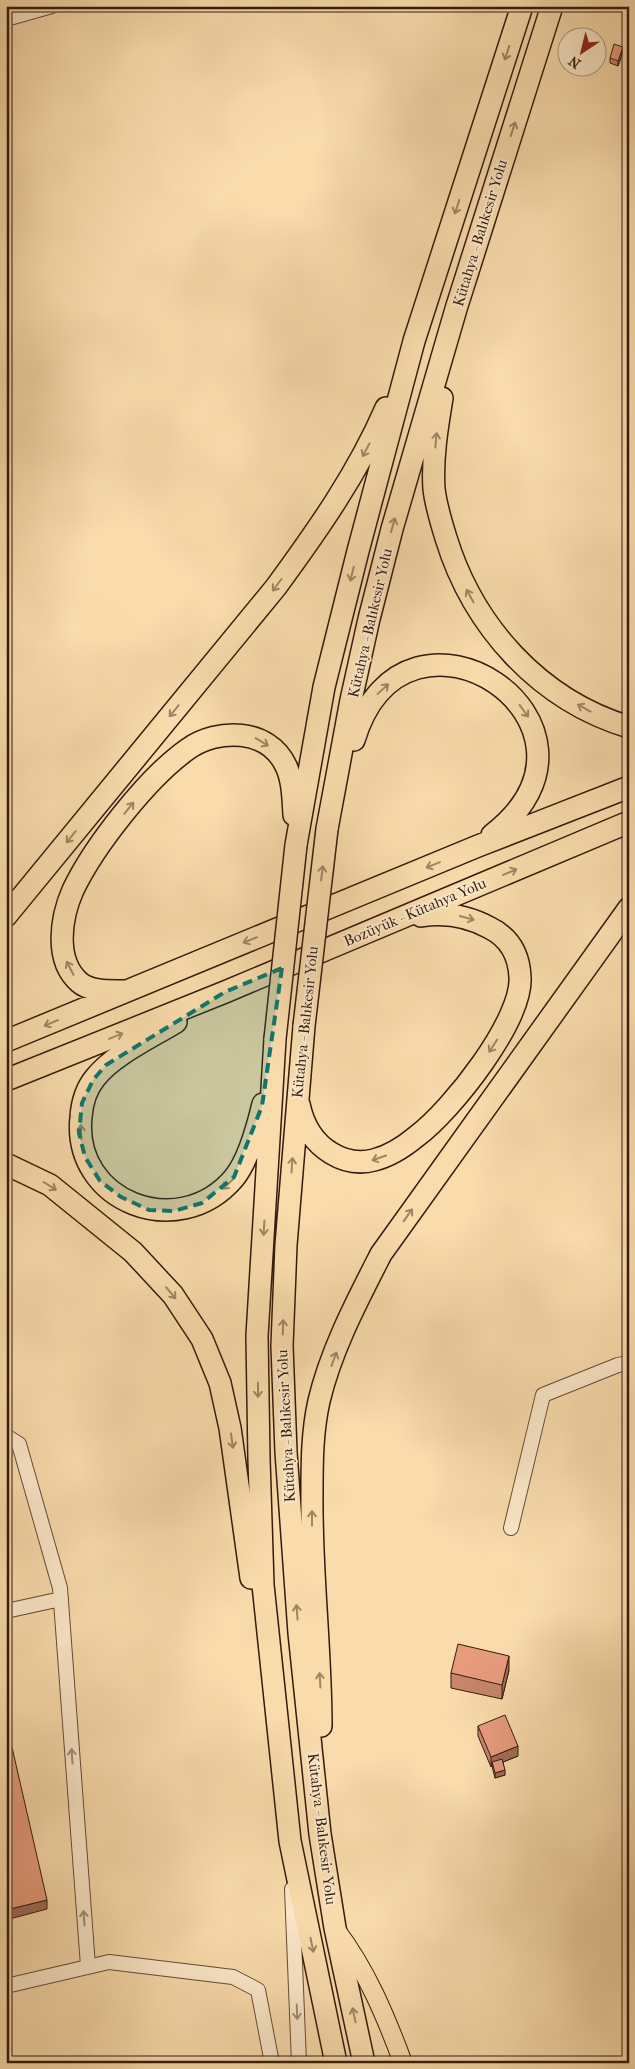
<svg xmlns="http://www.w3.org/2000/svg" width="635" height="2069" font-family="'IM FELL French Canon',serif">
<rect width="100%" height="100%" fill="#f9dbac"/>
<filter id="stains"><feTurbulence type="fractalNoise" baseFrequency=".004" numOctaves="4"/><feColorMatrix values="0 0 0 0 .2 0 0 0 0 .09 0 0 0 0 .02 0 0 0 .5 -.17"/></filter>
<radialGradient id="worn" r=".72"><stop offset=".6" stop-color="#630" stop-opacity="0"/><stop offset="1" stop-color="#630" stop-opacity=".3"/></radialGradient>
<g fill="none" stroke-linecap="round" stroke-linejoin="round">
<defs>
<path id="minor" d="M6 19 52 6
M6 1436 19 1444 60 1588 88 1966
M511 1528 543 1395 618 1365 629 1363
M6 1611 61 1599
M292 1889 299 2063
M6 1986 109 1962 233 1977 258 1990 272 2063"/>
<path id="major" d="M336 1930C366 1969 386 2017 403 2063"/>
<path id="highway" d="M442 398C437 428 432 459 434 489 436 506 441 522 446 538 473 626 539 700 629 727
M354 740C405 571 634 725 492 835
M327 829 351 700 369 619 392 529 456 309 552 6
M296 845 324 687 358 551 414 341 522 6
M6 916 276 587C317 531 358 473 386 408
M123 991C110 991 90 992 79 982 54 960 61 917 73 890 94 846 148 777 188 749 218 728 268 728 286 766 293 781 293 799 294 815
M176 1022C150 1038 113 1055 95 1078 86 1089 82 1103 81 1117 72 1202 179 1243 234 1178 248 1161 258 1125 263 1104
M304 1026 286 1245 282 1346 286 1452 299 1633 320 1834 335 1928 364 2063
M275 1039 257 1336 259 1459 263 1585 290 1841 336 2063
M6 1041 478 846 629 787
M6 1080 225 992 629 822
M299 1104C303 1124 313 1142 331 1153 344 1161 359 1164 374 1160 390 1156 405 1146 417 1136 451 1111 523 1020 520 977 519 955 510 938 490 928 468 916 446 912 421 916
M6 1164 50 1185 133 1252 173 1295 202 1339 220 1383 230 1428 251 1578
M321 1726C321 1649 311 1572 312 1495 312 1463 312 1432 319 1401 331 1350 357 1301 381 1254L629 908"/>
</defs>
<!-- minor casing -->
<use href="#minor" stroke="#654b36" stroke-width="16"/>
<!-- major casing -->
<use href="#major" stroke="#341b0e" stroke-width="20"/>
<!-- highway casing -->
<use href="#highway" stroke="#341b0e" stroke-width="24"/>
<!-- minor -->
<use href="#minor" stroke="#fbe8c9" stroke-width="14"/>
<!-- major -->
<use href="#major" stroke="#f9dbac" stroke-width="18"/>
<!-- highway -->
<use href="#highway" stroke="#f9dbac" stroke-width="21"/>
<defs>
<path id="highway-bridge" d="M304 1026 327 829
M275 1039 296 845"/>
</defs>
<!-- highway-bridge casing -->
<use href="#highway-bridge" stroke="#341b0e" stroke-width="24" stroke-linecap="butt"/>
<!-- highway-bridge -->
<use href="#highway-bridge" stroke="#f9dbac" stroke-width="21"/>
</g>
<!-- wall -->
<path fill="#c7856c" stroke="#341b0e" d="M623 52 618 66 610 63V58Z
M509 1670 502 1699 451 1688V1673Z
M478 1726 518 1756 503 1762 505 1775 495 1778 492 1766 491 1767 478 1736Z"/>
<!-- shaded-wall -->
<path fill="#a26c58" stroke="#341b0e" d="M623 47V52L618 66V61Z
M509 1656V1670L502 1699V1685Z
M518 1746V1756L493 1766 492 1762V1766L491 1767V1757Z
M505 1770V1775L495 1778V1773Z
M47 1900V1909L6 1920V1910Z"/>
<!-- building -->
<path fill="#e79b7d" stroke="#341b0e" d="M614 44 623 47 618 61 610 58Z
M458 1644 509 1656 502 1685 451 1673Z
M505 1715 518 1746 491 1757 478 1726Z
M6 1721 47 1900 6 1910Z
M502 1759 505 1770 495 1773 492 1762Z"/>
<!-- one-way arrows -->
<defs><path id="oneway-shaft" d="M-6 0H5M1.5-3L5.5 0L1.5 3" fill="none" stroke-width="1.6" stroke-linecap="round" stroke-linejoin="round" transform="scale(1.25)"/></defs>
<g stroke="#a08565">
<use href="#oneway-shaft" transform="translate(507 53) rotate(108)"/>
<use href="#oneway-shaft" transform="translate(513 129) rotate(-72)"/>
<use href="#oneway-shaft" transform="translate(457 207) rotate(108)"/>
<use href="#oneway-shaft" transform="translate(436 440) rotate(-85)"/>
<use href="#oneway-shaft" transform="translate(366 450) rotate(118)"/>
<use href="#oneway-shaft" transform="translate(393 525) rotate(-74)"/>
<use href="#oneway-shaft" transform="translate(352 574) rotate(104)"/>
<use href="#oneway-shaft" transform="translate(277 585) rotate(127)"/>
<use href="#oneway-shaft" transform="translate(470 596) rotate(-119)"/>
<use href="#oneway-shaft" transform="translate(383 689) rotate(-43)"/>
<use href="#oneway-shaft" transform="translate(584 708) rotate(-151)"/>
<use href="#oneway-shaft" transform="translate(174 711) rotate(129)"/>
<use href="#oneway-shaft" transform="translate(524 711) rotate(54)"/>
<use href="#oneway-shaft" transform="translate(262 742) rotate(31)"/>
<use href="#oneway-shaft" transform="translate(129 808) rotate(-51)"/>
<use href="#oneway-shaft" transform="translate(71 837) rotate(129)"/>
<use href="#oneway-shaft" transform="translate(433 865) rotate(158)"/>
<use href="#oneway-shaft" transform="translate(510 872) rotate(-23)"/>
<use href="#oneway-shaft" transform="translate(322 873) rotate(-83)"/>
<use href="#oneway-shaft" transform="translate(467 918) rotate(15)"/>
<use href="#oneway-shaft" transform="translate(250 940) rotate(158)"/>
<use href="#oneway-shaft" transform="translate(70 968) rotate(-117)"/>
<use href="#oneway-shaft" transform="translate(51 1023) rotate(157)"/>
<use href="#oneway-shaft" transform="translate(116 1036) rotate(-22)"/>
<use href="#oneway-shaft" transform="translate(493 1046) rotate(123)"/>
<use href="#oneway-shaft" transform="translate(81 1132) rotate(-93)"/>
<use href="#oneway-shaft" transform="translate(379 1158) rotate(161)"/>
<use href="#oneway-shaft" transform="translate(292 1165) rotate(-86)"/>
<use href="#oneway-shaft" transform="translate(228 1184) rotate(137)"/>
<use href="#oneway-shaft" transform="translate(50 1186) rotate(32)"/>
<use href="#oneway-shaft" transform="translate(408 1215) rotate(-55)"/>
<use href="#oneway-shaft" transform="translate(264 1228) rotate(93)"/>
<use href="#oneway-shaft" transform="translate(171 1293) rotate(50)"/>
<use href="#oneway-shaft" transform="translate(283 1327) rotate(-88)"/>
<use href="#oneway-shaft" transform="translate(334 1359) rotate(-70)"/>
<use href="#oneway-shaft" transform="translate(258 1390) rotate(90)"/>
<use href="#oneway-shaft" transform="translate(232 1441) rotate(82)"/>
<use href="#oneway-shaft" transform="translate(312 1518) rotate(-90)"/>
<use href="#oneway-shaft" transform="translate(297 1612) rotate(-94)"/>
<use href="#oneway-shaft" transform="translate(320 1680) rotate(-93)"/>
<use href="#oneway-shaft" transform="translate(312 1945) rotate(78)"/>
<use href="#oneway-shaft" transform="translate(354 2015) rotate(-102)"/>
</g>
<g stroke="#a18c75">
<use href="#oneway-shaft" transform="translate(72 1756) rotate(-94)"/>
<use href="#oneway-shaft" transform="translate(84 1918) rotate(-94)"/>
<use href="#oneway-shaft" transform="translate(297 2012) rotate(88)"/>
</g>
<!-- marked area -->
<path fill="#0f766e" fill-opacity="0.2" stroke="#0f766e" stroke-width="4" stroke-dasharray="10 6" stroke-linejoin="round" d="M282 968 262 1106 234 1177 202 1203 174 1211 149 1210 121 1197 100 1181 85 1157 79 1133 82 1103 93 1080 106 1065 225 992Z"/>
<g text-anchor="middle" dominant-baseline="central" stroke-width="4" stroke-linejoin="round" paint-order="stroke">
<!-- street labels -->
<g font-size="15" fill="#341b0e" stroke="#fbe8c9">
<text transform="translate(480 233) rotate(-73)">Kütahya - Balıkesir Yolu</text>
<text transform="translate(370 623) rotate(-77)">Kütahya - Balıkesir Yolu</text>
<text transform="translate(415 912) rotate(-23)">Bozüyük - Kütahya Yolu</text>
<text transform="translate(305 1022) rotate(-84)">Kütahya - Balıkesir Yolu</text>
<text transform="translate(286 1426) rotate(-93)">Kütahya - Balıkesir Yolu</text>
<text transform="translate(322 1829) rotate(83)">Kütahya - Balıkesir Yolu</text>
</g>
</g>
<!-- margin -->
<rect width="635" height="2069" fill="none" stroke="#f9dbac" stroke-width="25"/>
<rect x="8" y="8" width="620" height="2054" fill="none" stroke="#341b0e" stroke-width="2.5"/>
<rect x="12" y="12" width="610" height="2044" fill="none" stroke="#341b0e"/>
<!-- north arrow -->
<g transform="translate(582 52) rotate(215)"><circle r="24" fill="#fbe8c9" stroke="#ab967e"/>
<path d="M0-4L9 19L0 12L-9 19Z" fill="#8f2418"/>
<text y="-8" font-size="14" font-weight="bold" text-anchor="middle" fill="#341b0e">N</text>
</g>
<rect width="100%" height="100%" filter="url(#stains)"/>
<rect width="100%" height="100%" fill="url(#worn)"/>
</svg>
